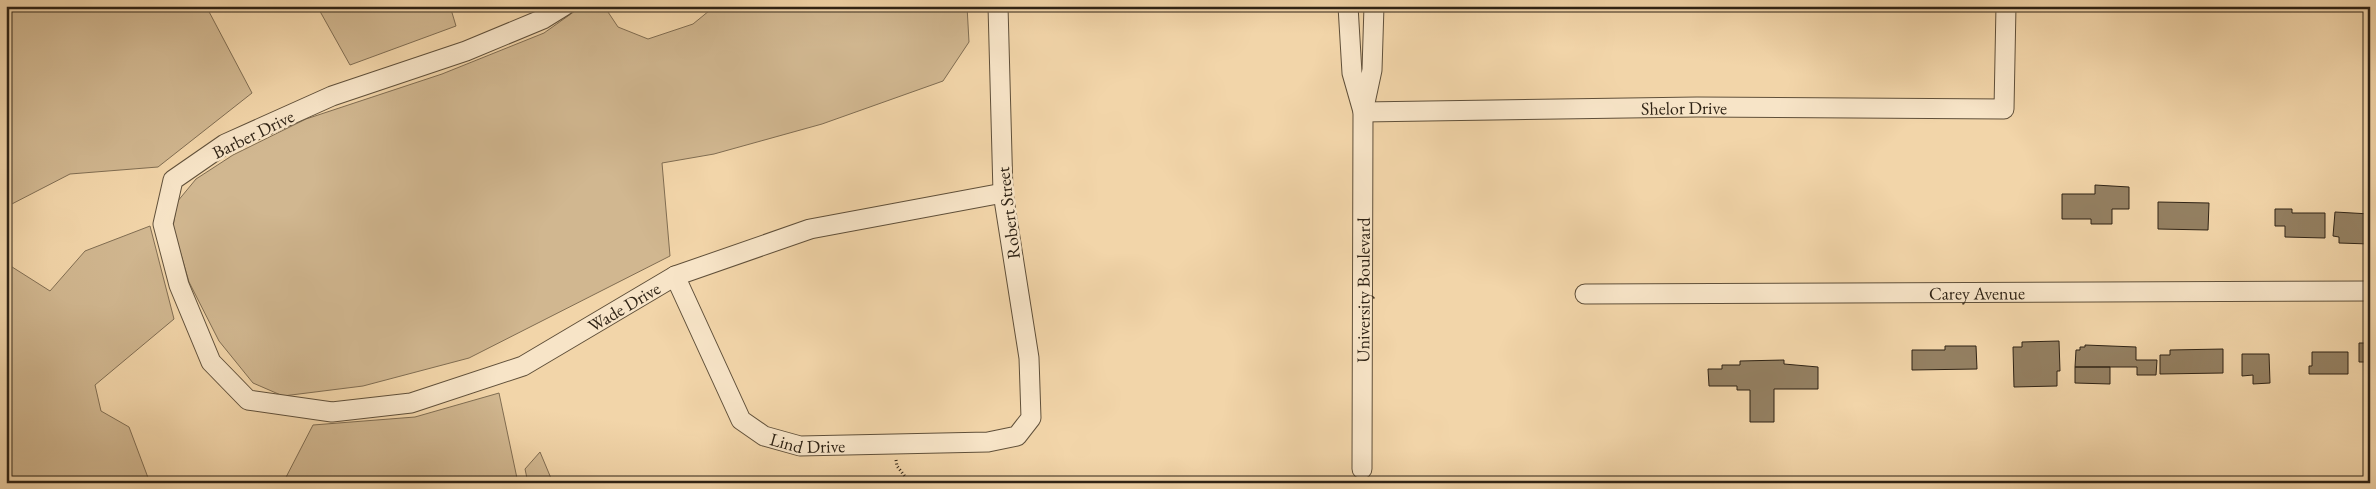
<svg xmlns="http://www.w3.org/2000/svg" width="2376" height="489" font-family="'EB Garamond',serif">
<rect width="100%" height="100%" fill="#f2d5a9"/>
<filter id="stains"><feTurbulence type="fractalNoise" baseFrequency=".004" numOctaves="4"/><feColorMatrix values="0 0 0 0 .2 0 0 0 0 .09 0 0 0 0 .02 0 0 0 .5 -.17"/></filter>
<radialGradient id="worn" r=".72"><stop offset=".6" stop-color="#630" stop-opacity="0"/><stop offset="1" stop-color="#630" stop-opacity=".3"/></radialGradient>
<!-- green -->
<path fill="#d1b790" stroke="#806d52" d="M6 6H206L252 93 158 167 70 174 6 207Z
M317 6H450L456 26 350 65Z
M582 6H604L618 27 648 39 693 24 715 6H967L969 42 943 81 822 124 714 154 662 163 670 256 469 358 363 386 283 396 253 383 219 341 189 282 173 227 177 202 196 179 233 155 306 119 442 74 544 33Z
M150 226 174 319 95 385 101 411 129 427 150 483H6V260L9 265 50 291 85 251Z
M499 393 518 483H283L313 425 415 417Z
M540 452 553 483H528L525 469Z"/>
<!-- building -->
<path fill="#948062" stroke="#2f2315" d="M2095 185 2129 187V209H2112V224H2091V219H2062V194H2095Z
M2158 202 2209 203 2208 230 2158 229Z
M2275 209H2292V213H2325V238L2285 237V226H2275Z
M2335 212 2370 214V244L2339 243V237L2333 236Z
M2366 337H2370V362H2359V343H2366Z
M2059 341 2060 371H2057V386L2014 387 2013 347H2022V342Z
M2085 345 2136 347V360H2157L2156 375H2137V367H2075L2076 350H2080V347H2085Z
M1945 346H1976L1977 369 1912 370V350H1945Z
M2223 349V373L2160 374V355H2170V350Z
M2312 352H2348V374H2309V366H2312Z
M2242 354H2269L2270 383 2253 384V375L2242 376Z
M1784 360V364L1818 367V389H1774V422H1750V390H1737V386H1709L1708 369H1722V365H1740V361Z
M2075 367H2110V384L2075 383Z"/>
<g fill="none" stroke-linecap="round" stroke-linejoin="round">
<defs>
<g id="minor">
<path id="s1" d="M564 6 543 19 466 51 332 96 225 144 173 180 163 224 179 285 211 362 248 400 332 412 411 403 523 366 675 276 810 229 1003 193"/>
<path d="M1348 6 1352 73 1362 108"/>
<path id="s2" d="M1363 112 1697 107 2004 109 2006 6"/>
<path id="s3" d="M675 276 741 420 764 436 800 446 988 442 1017 436 1031 418 1029 358 1003 193 998 6"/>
<path id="s4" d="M1585 294 2370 291"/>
<path id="s5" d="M1362 469 1363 112 1372 70 1374 6"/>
</g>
</defs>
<!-- minor casing -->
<use href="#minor" stroke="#60503a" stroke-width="21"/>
<!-- path -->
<path stroke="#2f2315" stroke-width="3" stroke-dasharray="1 2.5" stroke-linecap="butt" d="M896 460 897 466 910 483"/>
<!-- minor -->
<use href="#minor" stroke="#f7e4c7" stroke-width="19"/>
</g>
<g text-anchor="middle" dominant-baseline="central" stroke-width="5" stroke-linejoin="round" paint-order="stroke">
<!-- street labels -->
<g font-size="18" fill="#2f2315" stroke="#f7e4c7">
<text stroke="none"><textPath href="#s2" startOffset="321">Shelor Drive</textPath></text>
<text transform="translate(253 134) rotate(-26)">Barber Drive</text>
<text transform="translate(1008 213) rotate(-97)">Robert Street</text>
<text stroke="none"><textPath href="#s5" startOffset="179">University Boulevard</textPath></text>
<text stroke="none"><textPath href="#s4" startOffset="392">Carey Avenue</textPath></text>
<text stroke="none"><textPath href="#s1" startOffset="1074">Wade Drive</textPath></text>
<text stroke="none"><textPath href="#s3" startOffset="231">Lind Drive</textPath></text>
</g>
</g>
<!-- margin -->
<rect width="2376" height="489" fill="none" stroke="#f2d5a9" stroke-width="25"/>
<rect x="8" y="8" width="2361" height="474" fill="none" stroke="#2f2315" stroke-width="2.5"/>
<rect x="12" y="12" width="2351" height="464" fill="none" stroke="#2f2315"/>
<rect width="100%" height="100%" filter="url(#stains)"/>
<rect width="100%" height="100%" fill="url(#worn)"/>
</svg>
